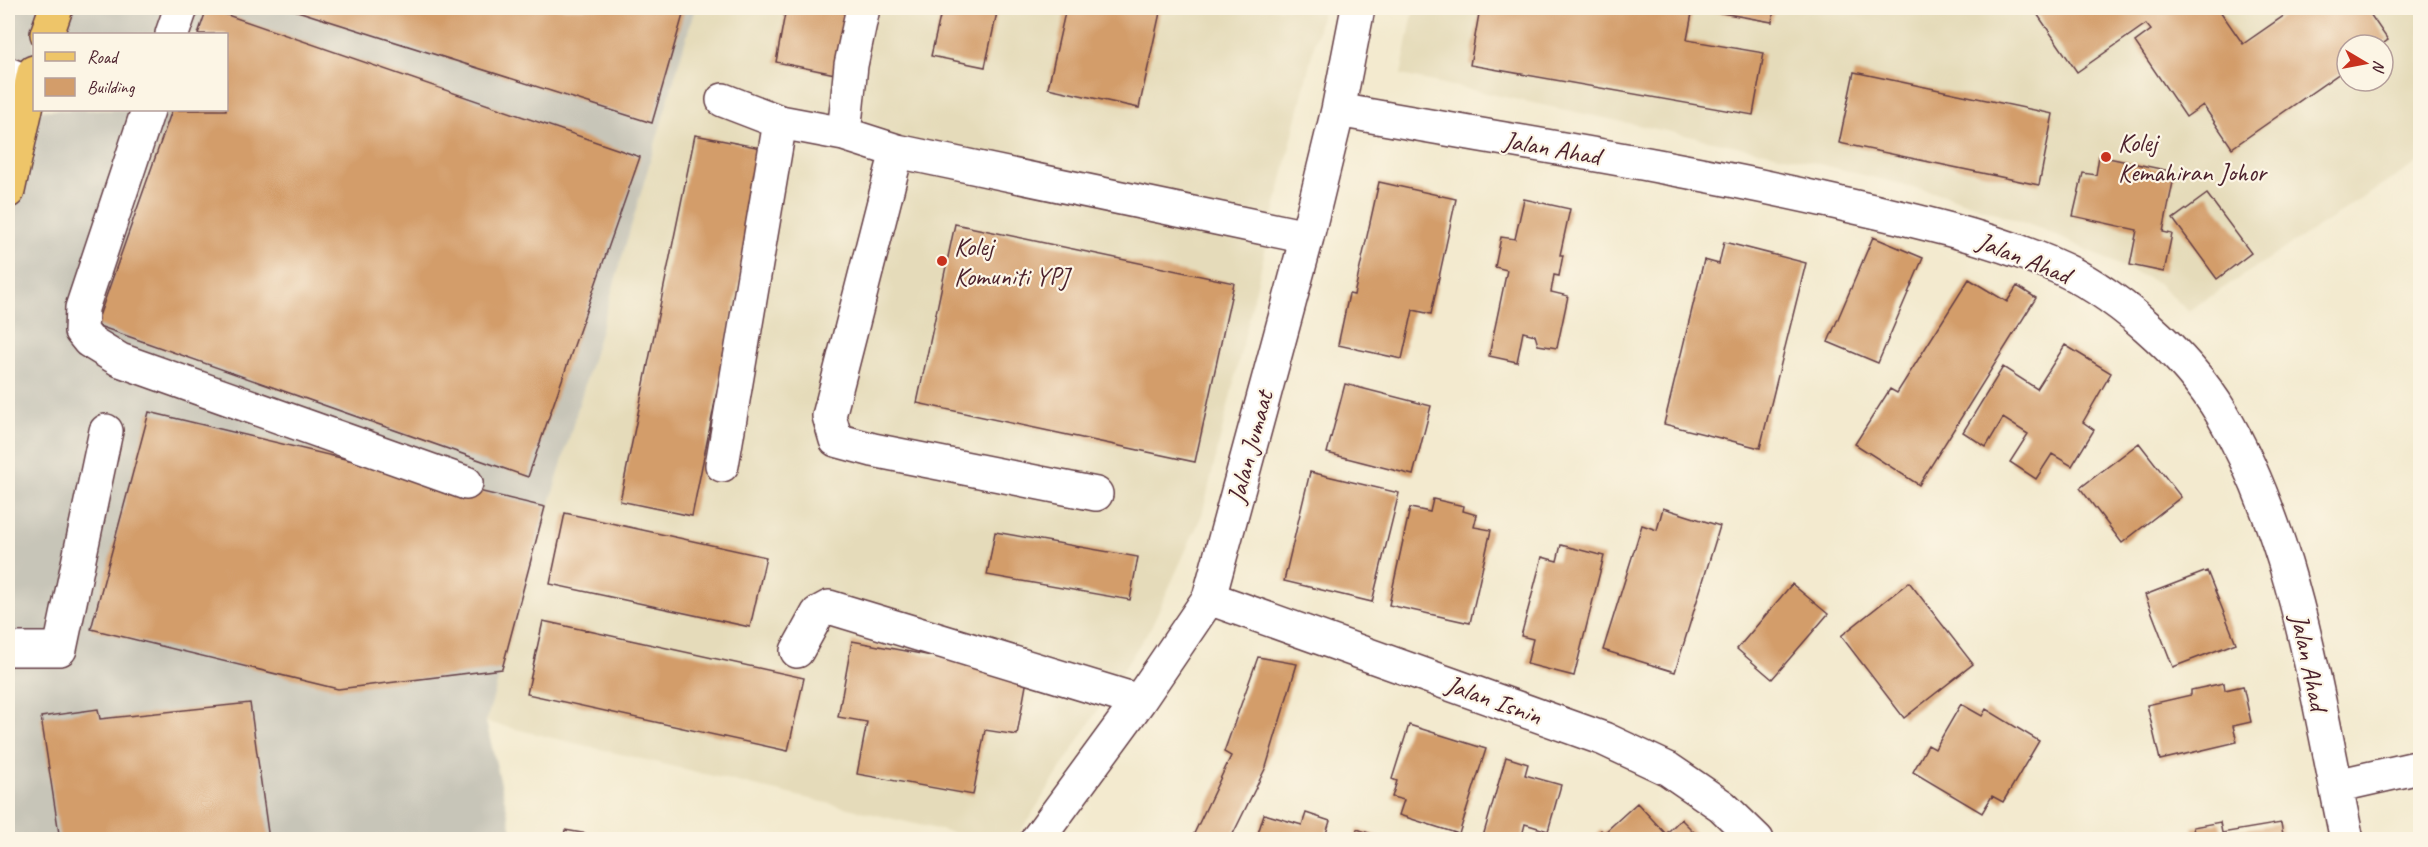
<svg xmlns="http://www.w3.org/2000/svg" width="2428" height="847" font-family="Caveat,sans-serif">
<rect width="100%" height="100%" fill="#fcf5e5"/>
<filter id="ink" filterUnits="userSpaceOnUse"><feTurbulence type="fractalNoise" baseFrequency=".0167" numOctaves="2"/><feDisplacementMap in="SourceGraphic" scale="12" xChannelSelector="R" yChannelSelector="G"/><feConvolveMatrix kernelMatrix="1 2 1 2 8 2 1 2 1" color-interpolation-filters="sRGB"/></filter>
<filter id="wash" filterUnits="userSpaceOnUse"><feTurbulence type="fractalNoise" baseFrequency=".008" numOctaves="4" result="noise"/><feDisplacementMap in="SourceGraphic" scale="24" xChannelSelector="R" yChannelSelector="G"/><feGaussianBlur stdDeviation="1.35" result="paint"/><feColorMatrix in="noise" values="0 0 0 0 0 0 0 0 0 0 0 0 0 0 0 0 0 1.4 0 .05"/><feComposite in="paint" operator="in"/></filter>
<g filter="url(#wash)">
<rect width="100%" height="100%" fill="#f3eacf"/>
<!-- built -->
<path fill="#e5dbba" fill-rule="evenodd" d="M695 8H1323L1202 515 1152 625 1016 839H978L486 722Z
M1414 8H2420V161L2188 311 2158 283 2044 230 1948 196 1808 161 1401 75ZM2347 45H2383V81H2347Z"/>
<!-- industrial -->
<path fill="#c7c5b8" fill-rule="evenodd" d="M8 8H695L486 722 514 839H8ZM34 34H226V110H34Z"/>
<g id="blocks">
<!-- building -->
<path fill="#d39d6a" d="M207 8 640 157 528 477 96 325 172 110H226V34H198Z
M288 8H685L652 123Z
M786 8H858L845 76 776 62Z
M942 8H998L985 67 931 56Z
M1066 8H1161L1139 108 1048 88Z
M1480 8H1693L1687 40 1764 53 1753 115 1470 65Z
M1694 8H1774L1772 22Z
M2033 8H2218L2243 44 2295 8H2366L2388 40 2381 45H2347V68L2232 148 2203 105 2186 117 2135 42 2151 30 2146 24 2077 72Z
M1854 72 2053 114 2039 185 1839 143Z
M695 135 766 149 692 516 620 501Z
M2099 156 2175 172 2163 232 2172 234 2164 272 2130 265 2137 230 2073 216 2083 173 2096 175Z
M1379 182 1456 199 1431 314 1413 310 1402 359 1338 345 1349 294 1354 295Z
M2207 194 2251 253 2217 279 2173 219Z
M1524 199 1570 209 1560 255H1563L1559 276 1554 275 1551 292 1568 296 1557 348 1538 345 1535 335 1523 332 1517 362 1489 356 1507 270 1495 267 1501 237 1515 239Z
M955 224 1234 283 1195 462 917 403Z
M1873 237 1923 258 1878 363 1828 342Z
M1724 242 1806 263 1760 448 1664 424 1704 260 1719 264Z
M1969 279 2007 302 2017 286 2036 298 1919 485 1855 444 1890 389 1897 393Z
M2065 345 2111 373 2083 422 2094 430 2072 466 2052 454 2036 479 2010 462 2028 434 2003 418 1986 447 1963 432 2003 367 2037 389Z
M1345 384 1431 406 1413 475 1327 453Z
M149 412 545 507 502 669 338 689 91 629Z
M2139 443 2181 497 2122 543 2080 488Z
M1310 472 1399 493 1372 602 1284 581Z
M1433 499 1464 506 1463 511 1477 515 1474 527 1491 530 1470 623 1389 605 1410 508 1430 512Z
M1663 508 1720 526 1675 672 1603 650 1642 525 1657 530Z
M565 513 766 557 750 627 550 584Z
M995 532 1138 557 1130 600 987 575Z
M1561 545 1604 556 1574 676 1527 664 1533 639 1521 636 1542 557 1557 561Z
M2207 571 2236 643 2173 667 2145 595Z
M1909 582 1973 664 1904 718 1841 636Z
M1792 584 1828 614 1772 679 1737 649Z
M543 621 804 678 788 751 527 694Z
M852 641 1028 674 1017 735 985 730 973 795 857 774 867 722 838 717Z
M1258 657 1297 664 1266 767 1230 840H1191L1231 756 1224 752Z
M2224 683 2225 690 2243 686 2251 722 2233 726 2237 742 2160 760 2147 705 2191 695V690Z
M250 703 269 840H60L41 717 98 709 100 719Z
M1961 704 1982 716 1986 709 2039 741 2003 802 1992 796 1982 813 1913 772 1928 745 1935 749Z
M1409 725 1486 749 1459 834 1399 815 1404 800 1392 797 1397 781 1392 779Z
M1506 757 1528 764 1525 775 1561 785 1548 831 1525 824 1521 840H1482Z
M1637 803 1666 834 1681 819 1699 837 1592 840 1601 830 1604 833Z
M1306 813 1330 821 1324 840H1256L1264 814 1302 825Z
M2220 822 2222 833 2281 823 2284 840H2195L2193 827Z
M1357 829 1386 839V840H1354Z
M565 830 611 838 610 840H563Z"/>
</g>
</g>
<g filter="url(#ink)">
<use href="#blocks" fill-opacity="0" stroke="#633d44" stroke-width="1.5"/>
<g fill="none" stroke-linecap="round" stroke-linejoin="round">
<defs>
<path id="minor" d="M172 34 181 8
M8 74 31 83
M723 100 780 122 844 134 897 151 1307 237
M148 110 82 308 81 331 89 341 120 360 466 483
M1338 110C1505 140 1673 165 1838 203 1909 219 1982 235 2049 263 2113 289 2187 355 2222 414 2296 540 2317 698 2347 840
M844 134 851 65 863 8
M897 151 829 416 836 440 873 450 1096 494
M722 465 780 122
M1209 598 1604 739 1668 769 1722 806 1757 840
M8 649H60L106 431
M797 651 818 613 829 607 1139 701
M2336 786 2420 767
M1037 840 1139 701 1209 598 1307 237 1338 110 1358 8"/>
<path id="major" d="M47 34 56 8
M8 191 34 72"/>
</defs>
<!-- minor casing -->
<use href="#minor" stroke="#633d44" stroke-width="36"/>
<!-- major casing -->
<use href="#major" stroke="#633d44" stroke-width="36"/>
<!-- minor -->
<use href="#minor" stroke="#fff" stroke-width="33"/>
<!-- major -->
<use href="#major" stroke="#eec569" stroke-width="33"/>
</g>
</g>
<!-- markers -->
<g fill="#c8321e" stroke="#fcf5e5" stroke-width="2">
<circle cx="2106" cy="157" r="6"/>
<circle cx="942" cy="261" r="6"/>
</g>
<g text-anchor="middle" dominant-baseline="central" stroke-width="4.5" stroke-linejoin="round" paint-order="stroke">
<!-- poi labels -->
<g font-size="26" fill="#4a1f2b" stroke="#fcf5e5" text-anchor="start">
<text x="2118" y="142">Kolej<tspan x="2118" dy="30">Kemahiran Johor</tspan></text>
<text x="954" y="246">Kolej<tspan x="954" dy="30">Komuniti YPJ</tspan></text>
</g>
<!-- street labels -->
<g font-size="26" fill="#4a1f2b" stroke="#fcf5e5">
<text transform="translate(1552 148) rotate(10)">Jalan Ahad</text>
<text transform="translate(2024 258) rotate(22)">Jalan Ahad</text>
<text transform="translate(1250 447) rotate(-75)">Jalan Jumaat</text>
<text transform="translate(2309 662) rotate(78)">Jalan Ahad</text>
<text transform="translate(1494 700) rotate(20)">Jalan Isnin</text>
</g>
</g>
<!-- margin -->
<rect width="2428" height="847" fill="none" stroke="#fcf5e5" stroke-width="30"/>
<!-- legend -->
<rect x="33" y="33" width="195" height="78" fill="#fcf5e5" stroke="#b59f9b" stroke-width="1.5"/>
<rect x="45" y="52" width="30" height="9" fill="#eec569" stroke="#b59f9b" stroke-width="1.5"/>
<text x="87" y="63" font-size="18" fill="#4a1f2b">Road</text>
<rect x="45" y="78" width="30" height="18" fill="#d39d6a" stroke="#b59f9b" stroke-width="1.5"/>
<text x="87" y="93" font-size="18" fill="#4a1f2b">Building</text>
<!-- north arrow -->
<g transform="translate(2365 63) rotate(100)"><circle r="28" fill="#fcf5e5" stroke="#b59f9b" stroke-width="1.5"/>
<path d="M0-4.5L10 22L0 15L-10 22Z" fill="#c8321e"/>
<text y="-9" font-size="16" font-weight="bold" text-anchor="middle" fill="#4a1f2b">N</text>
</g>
</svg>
